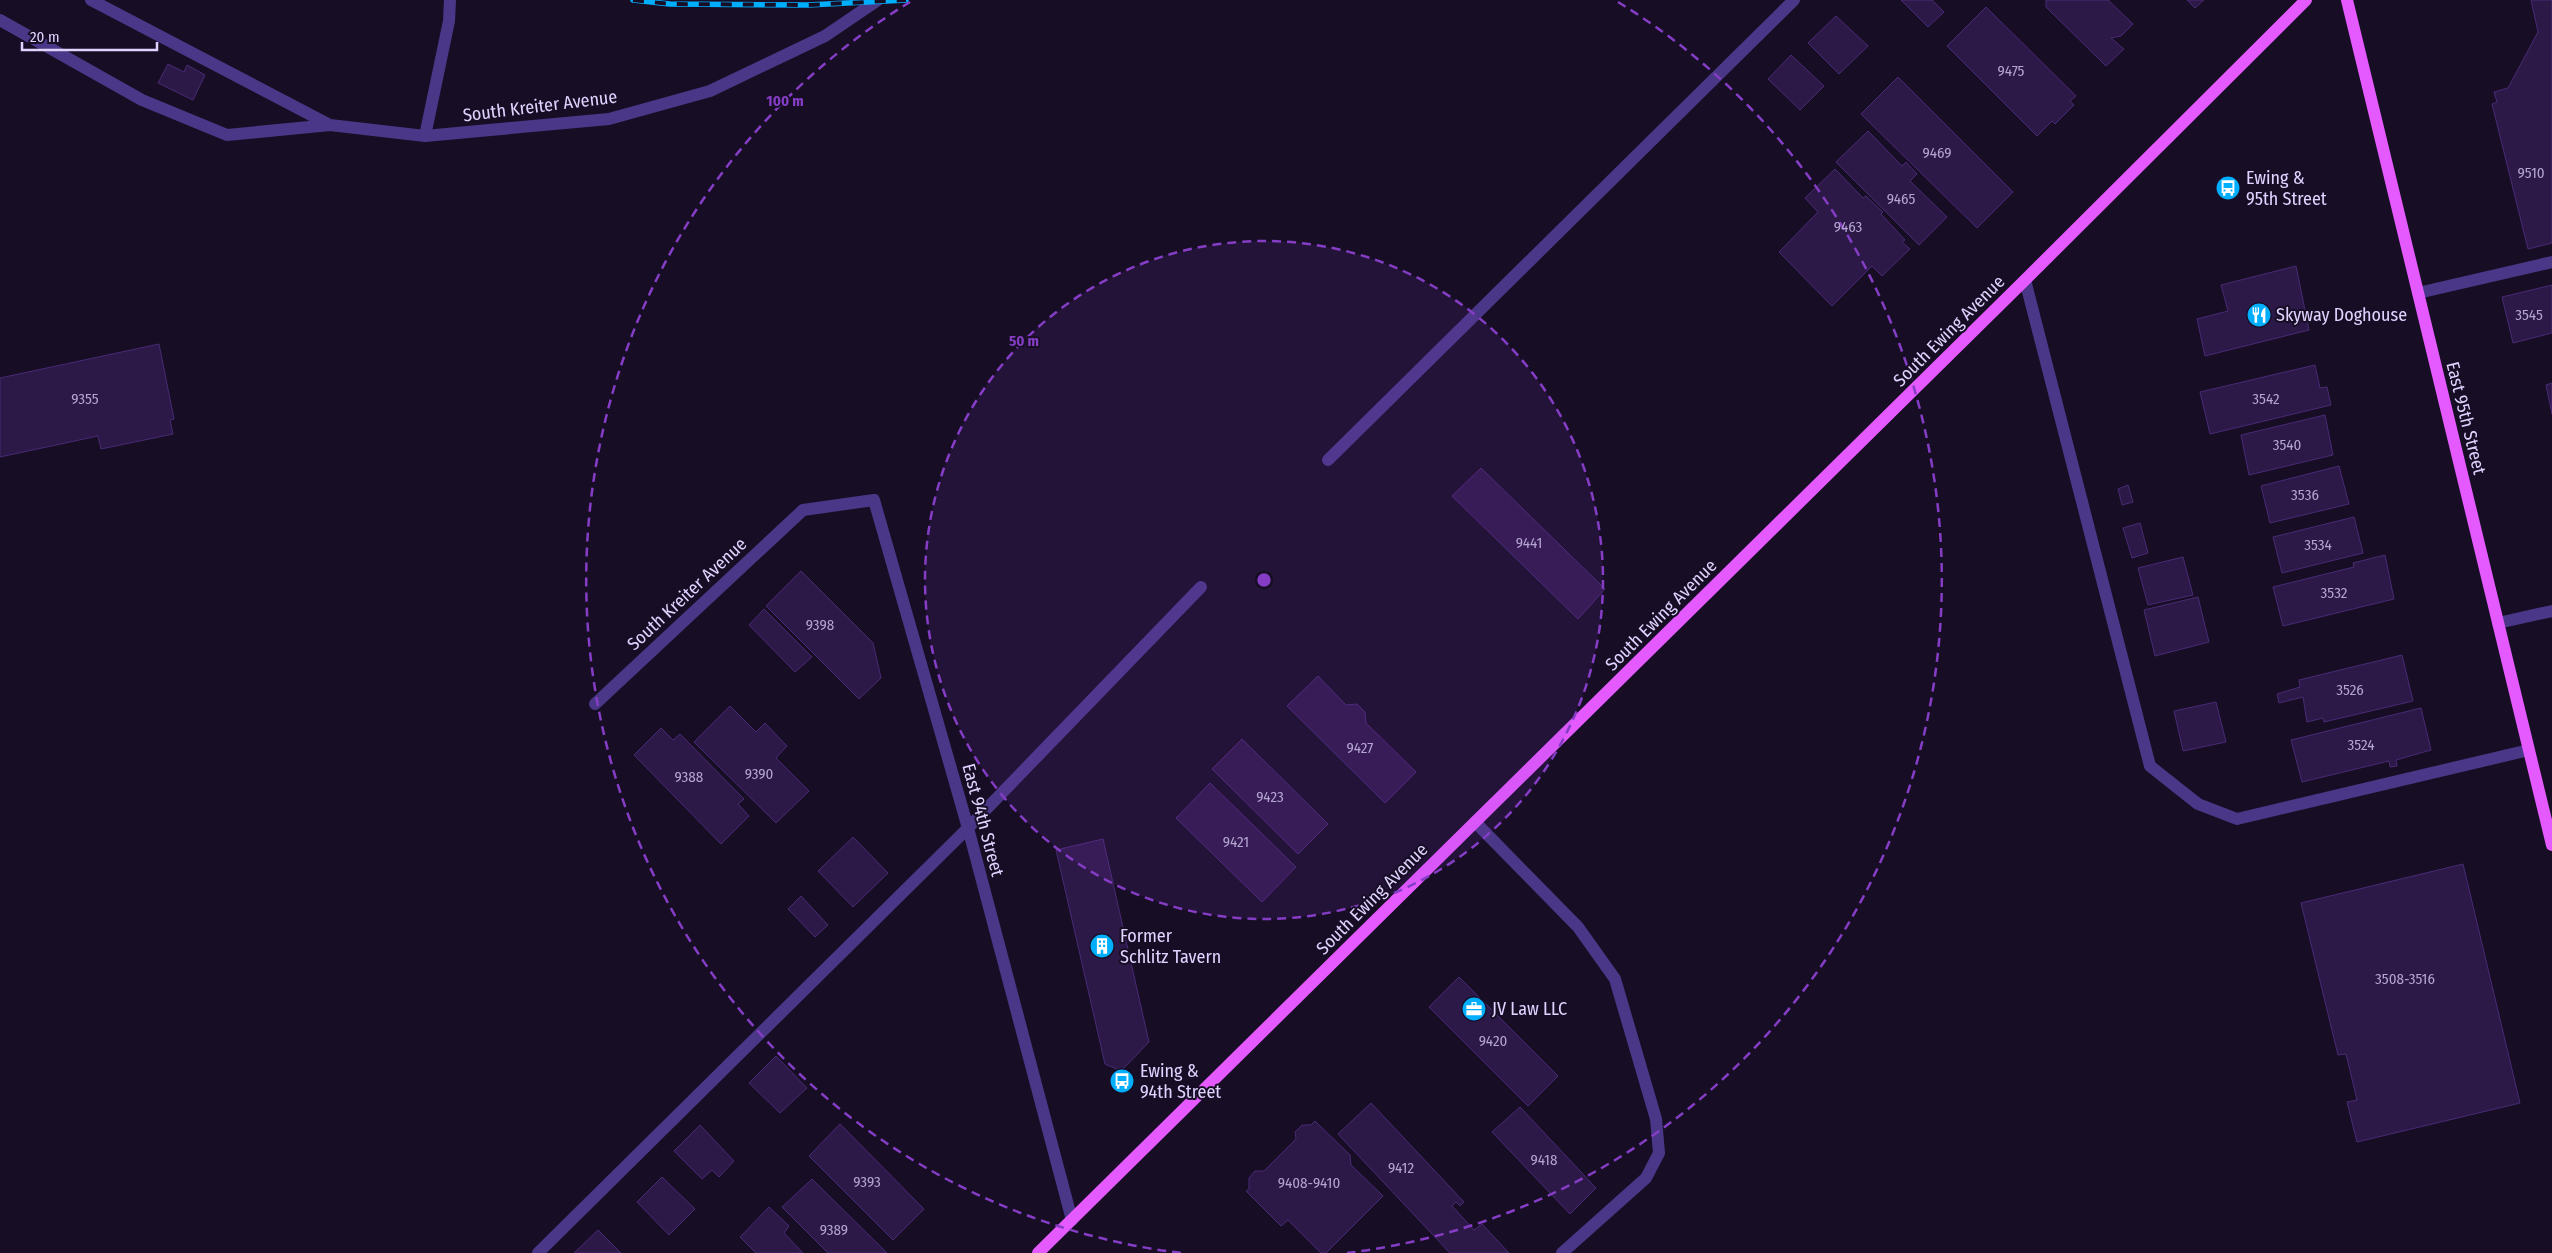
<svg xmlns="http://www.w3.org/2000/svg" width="2552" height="1253" font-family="'Fira Sans Condensed',sans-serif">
<rect width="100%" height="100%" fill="#170e26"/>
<!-- building -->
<path fill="#2d1948" stroke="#492a74" d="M1901 0H1932L1944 12 1928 27Z
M2046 0H2108L2133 24 2121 36 2111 38 2124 49 2106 66 2046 7Z
M2187 0H2204L2195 8Z
M2531 0H2552V243L2528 249 2492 104 2497 102 2494 92 2508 88 2538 32Z
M1986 7 2076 96 2070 101 2074 105 2055 124 2052 121 2037 136 1947 46Z
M1836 16 1868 46 1839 74 1808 43Z
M1791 55 1824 86 1800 110 1768 79Z
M168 64 184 72 187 65 205 75 193 100 158 83Z
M1898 77 2013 192 1977 228 1861 114Z
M1868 131 1902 166 1906 162 1917 174 1910 181 1947 217 1919 245 1836 162Z
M1835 169 1863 198 1866 196 1883 212 1881 214 1905 240 1902 242 1910 249 1882 276 1872 266 1832 306 1779 252 1818 212 1805 198Z
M2296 266 2309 330 2205 356 2197 319 2228 311 2221 285Z
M2552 285V333L2513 343 2502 297Z
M159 344 174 419 170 420 173 434 101 449 98 436 0 457V378Z
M2315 365 2320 388 2327 387 2331 405 2210 434 2200 392Z
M2552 383V414L2546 385Z
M2325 415 2333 455 2249 475 2241 435Z
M2339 466 2349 504 2270 523 2261 486Z
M1481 468 1605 589 1578 619 1452 496Z
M2128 485 2133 502 2122 505 2118 489Z
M2354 517 2363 553 2282 573 2273 537Z
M2140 523 2148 553 2132 558 2123 528Z
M2385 555 2394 599 2283 626 2273 587 2354 567 2353 563Z
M2183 557 2193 595 2148 605 2138 568Z
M801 571 873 643 881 678 859 699 766 606Z
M2198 597 2209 642 2155 656 2144 610Z
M764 609 812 657 795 672 749 625Z
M2402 655 2413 701 2324 722 2323 718 2307 722 2303 697 2279 703 2277 694 2300 687 2299 680Z
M1318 676 1346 705 1357 704 1365 712 1366 723 1416 772 1385 803 1287 706Z
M2216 702 2226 742 2183 751 2174 711Z
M730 706 756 732 765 723 787 746 776 758 809 791 776 823 694 742Z
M2421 708 2431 750 2396 760 2397 766 2390 767 2389 761 2302 782 2291 740Z
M661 728 673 740 680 734 744 799 738 804 749 816 721 844 634 755Z
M1242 739 1328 824 1298 854 1212 769Z
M1210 783 1296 867 1262 902 1176 818Z
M853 837 888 873 853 907 818 871Z
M1103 839 1149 1042 1121 1071 1105 1064 1056 850Z
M2463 864 2520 1103 2357 1142 2347 1102 2357 1100 2346 1054 2338 1055 2301 903Z
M801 896 828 925 815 937 788 909Z
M1459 977 1558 1076 1528 1106 1429 1007Z
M776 1056 807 1088 780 1113 749 1083Z
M1371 1103 1464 1202 1460 1206 1456 1202 1452 1206 1474 1230 1482 1224 1509 1253H1450L1338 1134Z
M1520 1107 1596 1188 1570 1214 1492 1132Z
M1315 1121 1350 1155 1351 1165 1383 1196 1326 1253H1321L1288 1220 1281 1226 1246 1191 1249 1189V1178L1255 1171H1264L1296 1139 1295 1132 1302 1125H1311Z
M840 1124 924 1209 893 1240 809 1156Z
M700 1125 734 1161 719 1177 712 1170 702 1179 674 1151Z
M662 1177 695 1209 669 1235 637 1202Z
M812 1179 887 1253H828L782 1207Z
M769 1207 789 1226 784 1233 803 1253H756L740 1237Z
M598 1230 621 1253H574Z"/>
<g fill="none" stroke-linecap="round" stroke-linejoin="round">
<!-- service -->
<path stroke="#4b3787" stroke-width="12" d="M0 20 142 100 227 135 330 125 91 0
M330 125 425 136 609 119 710 91 825 36 878 0
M425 136 449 21 450 0
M2025 280 2150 766 2198 804 2237 819 2529 750
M2418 293 2552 262
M1328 460 1794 0
M595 704 803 510 874 500 968 828
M1475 822 1578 927 1615 979 1656 1119 1659 1153 1646 1178 1562 1253
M538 1253 968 828 1201 587"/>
<!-- minor -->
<path stroke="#4b3787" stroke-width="12" d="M2498 623 2552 611
M968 828 1072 1220"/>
<!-- primary -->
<path stroke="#e55aff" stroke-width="12" d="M2347 0 2552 845
M1038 1253 2025 280 2306 0"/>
<defs>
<path id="rail" d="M633 0 670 4 808 5 906 0"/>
</defs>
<!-- rail casing -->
<use href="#rail" stroke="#00aefe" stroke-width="5.5"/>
<!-- rail -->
<use href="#rail" stroke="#170e26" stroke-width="4" stroke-dasharray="11" stroke-linecap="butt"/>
</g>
<!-- distance rings -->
<circle cx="1264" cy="580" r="339" fill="#853dc5" fill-opacity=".12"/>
<g fill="none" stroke="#853dc5" stroke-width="2.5" stroke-dasharray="9 6">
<circle cx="1264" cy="580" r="339"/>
<path d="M1181 1253A678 678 0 0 1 910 2M1618 2A678 678 0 0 1 1347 1253"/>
</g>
<!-- icons -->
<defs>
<symbol id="bus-disc" viewBox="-11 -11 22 22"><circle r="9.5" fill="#00aefe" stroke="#170e26"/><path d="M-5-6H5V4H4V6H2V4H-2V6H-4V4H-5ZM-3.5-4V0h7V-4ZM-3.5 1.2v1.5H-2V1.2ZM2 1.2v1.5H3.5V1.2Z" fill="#fff"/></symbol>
<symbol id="restaurant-disc" viewBox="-11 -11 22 22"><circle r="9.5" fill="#00aefe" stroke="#170e26"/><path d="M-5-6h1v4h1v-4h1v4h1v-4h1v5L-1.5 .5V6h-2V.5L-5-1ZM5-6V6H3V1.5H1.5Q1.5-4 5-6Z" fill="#fff"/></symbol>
<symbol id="building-disc" viewBox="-11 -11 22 22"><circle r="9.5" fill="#00aefe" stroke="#170e26"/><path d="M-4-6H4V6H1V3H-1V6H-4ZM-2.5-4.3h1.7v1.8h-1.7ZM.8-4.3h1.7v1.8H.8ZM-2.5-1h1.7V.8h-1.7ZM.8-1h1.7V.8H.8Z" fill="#fff"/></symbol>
<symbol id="office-disc" viewBox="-11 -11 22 22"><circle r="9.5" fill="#00aefe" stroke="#170e26"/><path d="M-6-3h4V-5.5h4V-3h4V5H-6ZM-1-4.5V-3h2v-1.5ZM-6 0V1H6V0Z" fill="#fff"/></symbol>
</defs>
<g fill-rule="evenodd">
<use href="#bus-disc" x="2214" y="174" width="28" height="28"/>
<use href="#restaurant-disc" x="2245" y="301" width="28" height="28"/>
<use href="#building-disc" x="1088" y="932" width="28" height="28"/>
<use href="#office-disc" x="1460" y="995" width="28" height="28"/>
<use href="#bus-disc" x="1108" y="1067" width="28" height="28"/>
</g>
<g text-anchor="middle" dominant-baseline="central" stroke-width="4" stroke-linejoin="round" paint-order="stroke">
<!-- number labels -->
<g font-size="15" fill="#b4a4d1">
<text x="2011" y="71">9475</text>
<text x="1937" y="153">9469</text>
<text x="2531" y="173">9510</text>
<text x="1901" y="199">9465</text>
<text x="1848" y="227">9463</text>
<text x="2529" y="315">3545</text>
<text x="85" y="399">9355</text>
<text x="2266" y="399">3542</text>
<text x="2287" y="445">3540</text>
<text x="2305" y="495">3536</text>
<text x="1529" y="543">9441</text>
<text x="2318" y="545">3534</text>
<text x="2334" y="593">3532</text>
<text x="820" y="625">9398</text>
<text x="2350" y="690">3526</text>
<text x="2361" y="745">3524</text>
<text x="1360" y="748">9427</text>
<text x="759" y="774">9390</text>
<text x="689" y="777">9388</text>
<text x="1270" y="797">9423</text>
<text x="1236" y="842">9421</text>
<text x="2405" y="979">3508-3516</text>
<text x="1493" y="1041">9420</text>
<text x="1544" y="1160">9418</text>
<text x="1401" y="1168">9412</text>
<text x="867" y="1182">9393</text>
<text x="1309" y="1183">9408-9410</text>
<text x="834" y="1230">9389</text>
</g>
<!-- street labels -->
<g font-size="18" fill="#e1d3ff" stroke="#170e26">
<text transform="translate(540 106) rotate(-7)">South Kreiter Avenue</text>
<text transform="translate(1949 331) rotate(-45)">South Ewing Avenue</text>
<text transform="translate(2466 418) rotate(76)">East 95th Street</text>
<text transform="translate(687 594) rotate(-43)">South Kreiter Avenue</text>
<text transform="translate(1661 615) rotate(-45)">South Ewing Avenue</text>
<text transform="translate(983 820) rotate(75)">East 94th Street</text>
<text transform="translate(1372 899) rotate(-45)">South Ewing Avenue</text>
</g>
<!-- poi labels -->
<g font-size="18" fill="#e1d3ff" stroke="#170e26" text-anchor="start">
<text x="2246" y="178">Ewing &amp;<tspan x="2246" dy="21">95th Street</tspan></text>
<text x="2276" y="315">Skyway Doghouse</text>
<text x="1120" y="936">Former<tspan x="1120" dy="21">Schlitz Tavern</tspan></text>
<text x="1492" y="1009">JV Law LLC</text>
<text x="1140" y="1071">Ewing &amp;<tspan x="1140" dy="21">94th Street</tspan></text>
</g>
</g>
<circle cx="1264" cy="580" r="8" fill="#853dc5" stroke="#170e26" stroke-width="2.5"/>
<g font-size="15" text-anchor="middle" font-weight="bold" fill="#853dc5" stroke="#170e26" stroke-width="4" stroke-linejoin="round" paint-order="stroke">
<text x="785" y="106">100 m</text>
<text x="1024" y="346">50 m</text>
</g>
<!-- scale -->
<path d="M22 42v8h135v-8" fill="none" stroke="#e1d3ff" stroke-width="2.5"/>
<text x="30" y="42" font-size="15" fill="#e1d3ff" stroke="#170e26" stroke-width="4" paint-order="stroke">20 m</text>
</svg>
